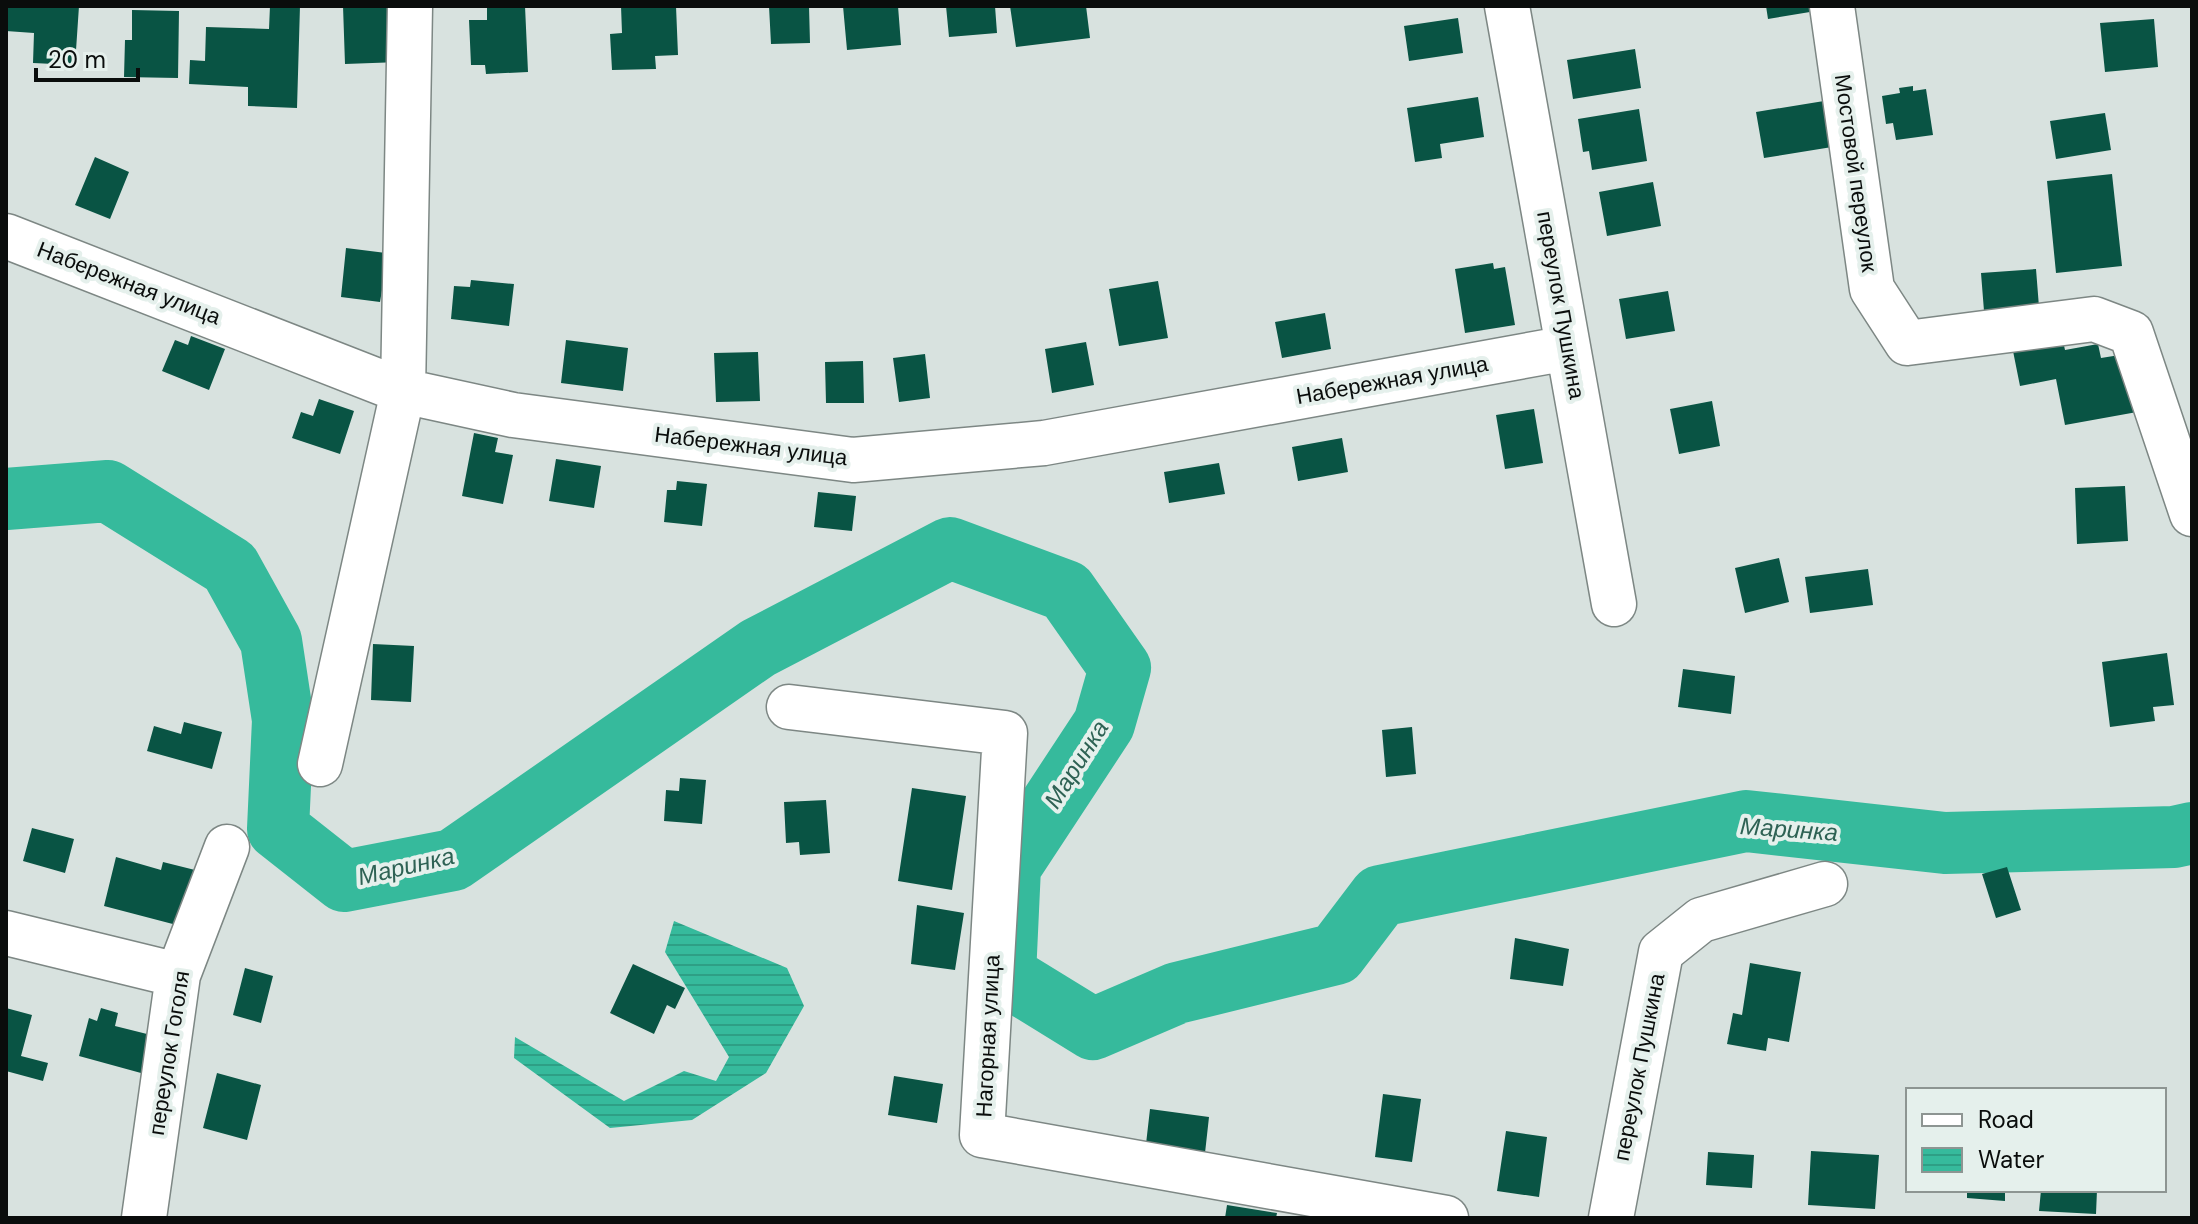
<svg xmlns="http://www.w3.org/2000/svg" width="2198" height="1224" font-family="'DM Sans',sans-serif">
<defs>
<pattern id="water-rules" width="6" height="5" patternUnits="userSpaceOnUse" patternTransform="scale(2)"><rect width="6" height="5" fill="#36ba9c"/><path d="M0 2.5h6" fill="none" stroke="#2e9f85"/></pattern>
</defs>
<rect width="100%" height="100%" fill="#d8e2df"/>
<!-- water -->
<path fill="url(#water-rules)" d="M674 921 787 968 804 1006 766 1073 692 1120 610 1128 514 1058 515 1037 624 1101 684 1071 716 1081 729 1057 665 952Z"/>
<g fill="none" stroke-linecap="round" stroke-linejoin="round">
<!-- river -->
<path stroke="#36ba9c" stroke-width="62" d="M6 499 108 491 230 567 271 641 283 720 278 829 344 881 453 860 758 648 950 548 1066 591 1120 668 1104 724 1010 867 1005 975 1093 1029 1177 993 1336 954 1380 896 1746 821 1945 843 2174 837 2192 833"/>
</g>
<!-- building -->
<path fill="#095444" d="M6 6H79L75 65 33 63 34 33 6 31Z
M270 6H300L297 108 248 106V87L189 84 190 60 205 61 206 27 269 29Z
M343 6 397 7 400 62 345 64Z
M487 6H525L528 72 486 74 485 65H471L469 20H487Z
M621 6H676L678 55 655 56 656 69 612 70 610 34 622 33Z
M769 6H809L810 43 771 44Z
M843 6H898L901 45 847 50Z
M946 6H995L997 33 949 37Z
M1010 6H1086L1090 38 1016 47Z
M1766 6H1815L1816 11 1768 19Z
M132 10 179 11 178 78 124 77 125 40H132Z
M1458 18 1463 53 1409 61 1404 26Z
M2154 19 2158 67 2105 72 2100 23Z
M1635 49 1641 88 1573 99 1567 60Z
M1913 86V91L1926 89 1933 135 1896 140 1893 123 1886 124 1882 96 1900 93 1899 88Z
M1478 97 1484 137 1440 144 1442 158 1415 162 1407 108Z
M1824 101 1832 147 1764 158 1756 112Z
M1639 109 1647 161 1592 170 1589 151 1583 152 1578 119Z
M2105 113 2111 150 2056 159 2050 121Z
M95 157 129 172 110 219 75 205Z
M2112 174 2122 266 2056 273 2047 181Z
M1653 182 1661 226 1607 236 1599 192Z
M346 248 394 254 390 291 382 290 380 302 341 297Z
M1493 263 1494 269 1505 267 1515 325 1465 333 1455 269Z
M2036 269 2039 307 1984 311 1981 273Z
M471 280 514 284 509 326 451 319 454 286 470 287Z
M1158 281 1168 338 1119 346 1109 289Z
M1668 291 1675 331 1626 339 1619 299Z
M1325 313 1331 349 1282 358 1275 322Z
M191 336 225 349 209 390 162 371 175 340 188 345Z
M566 340 628 348 623 391 561 383Z
M2063 341 2065 350 2098 344 2101 358 2126 354 2137 412 2065 425 2056 379 2020 386 2013 351Z
M1086 342 1094 385 1052 393 1045 349Z
M758 352 760 401 716 402 714 353Z
M925 354 930 398 899 402 893 358Z
M863 361 864 403H826L825 362Z
M319 399 354 411 340 454 292 438 301 412 313 416Z
M1712 401 1720 446 1679 454 1670 409Z
M1534 409 1543 463 1505 469 1496 415Z
M474 433 498 438 495 452 513 455 503 504 462 496Z
M1342 438 1348 472 1298 481 1292 447Z
M556 459 601 466 594 508 549 501Z
M1219 463 1225 494 1169 503 1164 472Z
M677 481 707 484 702 526 664 522 667 490H676Z
M2125 486 2128 541 2077 544 2075 488Z
M818 492 856 496 852 531 814 527Z
M1779 558 1789 602 1745 613 1735 568Z
M1868 569 1873 605 1810 613 1805 577Z
M373 644 414 646 411 702 371 700Z
M2167 653 2174 705 2153 707 2155 721 2110 727 2102 662Z
M1683 669 1735 676 1731 714 1678 707Z
M184 722 222 732 212 769 147 751 154 726 181 734Z
M1412 727 1416 774 1386 777 1382 730Z
M680 778 706 780 702 824 664 821 666 790 679 791Z
M912 788 966 796 952 890 898 881Z
M826 800 830 853 800 855 799 842 786 843 784 802Z
M32 828 74 839 65 873 23 861Z
M116 857 161 870 163 862 203 872 188 928 104 906Z
M2007 867 2021 910 1996 918 1982 874Z
M917 905 964 913 955 970 911 964Z
M1515 938 1569 949 1563 986 1510 979Z
M1750 963 1801 972 1789 1042 1768 1038 1766 1051 1727 1044 1733 1013 1742 1015Z
M633 964 685 988 675 1009 667 1005 654 1034 610 1013Z
M245 968 273 976 261 1023 233 1015Z
M6 1008 32 1015 21 1056 48 1063 43 1081 6 1071Z
M101 1008 118 1013 115 1026 151 1035 141 1073 79 1056 89 1018 97 1021Z
M217 1073 261 1085 247 1140 203 1128Z
M894 1076 943 1084 937 1123 888 1115Z
M1383 1094 1421 1099 1412 1162 1375 1157Z
M1150 1109 1209 1117 1205 1153 1146 1144Z
M1506 1131 1547 1137 1539 1197 1497 1191Z
M1811 1151 1879 1155 1875 1209 1808 1205Z
M1708 1152 1754 1155 1752 1188 1706 1185Z
M1967 1190H2005V1201L1967 1198Z
M2041 1190H2097L2096 1214 2039 1211Z
M1227 1205 1277 1213 1276 1218H1225Z"/>
<g fill="none" stroke-linecap="round" stroke-linejoin="round">
<defs>
<path id="minor" d="M1507 6 1614 604
M1832 6 1872 289 1907 343 2094 319 2131 333 2192 514
M6 236 403 391 513 415 853 460 1044 443 1568 348
M789 707 1005 733 982 1135 1446 1218
M320 764 403 391 410 6
M6 933 178 975
M144 1218 178 975 227 847
M1611 1218 1661 952 1701 920 1825 884"/>
</defs>
<!-- minor casing -->
<use href="#minor" stroke="#7d8784" stroke-width="47"/>
<!-- minor -->
<use href="#minor" stroke="#fff" stroke-width="44"/>
</g>
<g text-anchor="middle" dominant-baseline="central" stroke-width="8" stroke-linejoin="round" paint-order="stroke">
<!-- street labels -->
<g font-size="22" fill="#0a0d0c" stroke="#e5f0ec">
<text transform="translate(1856 173) rotate(82)">Мостовой переулок</text>
<text transform="translate(129 283) rotate(21)">Набережная улица</text>
<text transform="translate(1561 305) rotate(80)">переулок Пушкина</text>
<text transform="translate(1392 380) rotate(-10)">Набережная улица</text>
<text transform="translate(751 446) rotate(7)">Набережная улица</text>
<text transform="translate(988 1036) rotate(-87)">Нагорная улица</text>
<text transform="translate(169 1053) rotate(-81)">переулок Гоголя</text>
<text transform="translate(1639 1067) rotate(-79)">переулок Пушкина</text>
</g>
<!-- water labels -->
<g font-size="24" font-style="italic" fill="#2e6254" stroke="#e5f0ec">
<text transform="translate(1076 764) rotate(-58)">Маринка</text>
<text transform="translate(1789 829) rotate(4)">Маринка</text>
<text transform="translate(406 866) rotate(-13)">Маринка</text>
</g>
</g>
<!-- border -->
<rect width="2198" height="1224" fill="none" stroke="#0a0d0c" stroke-width="16"/>
<!-- legend -->
<rect x="1906" y="1088" width="260" height="104" fill="#e5f0ec" stroke="#8d9592" stroke-width="2"/>
<rect x="1922" y="1114" width="40" height="12" fill="#ffffff" stroke="#8d9592" stroke-width="2"/>
<text x="1978" y="1128" font-size="24" fill="#0a0d0c">Road</text>
<rect x="1922" y="1148" width="40" height="24" fill="url(#water-rules)" stroke="#8d9592" stroke-width="2"/>
<text x="1978" y="1168" font-size="24" fill="#0a0d0c">Water</text>
<!-- scale -->
<path d="M36 68v12h102v-12" fill="none" stroke="#0a0d0c" stroke-width="4"/>
<text x="48" y="68" font-size="24" fill="#0a0d0c" stroke="#e5f0ec" stroke-width="6" paint-order="stroke">20 m</text>
</svg>
